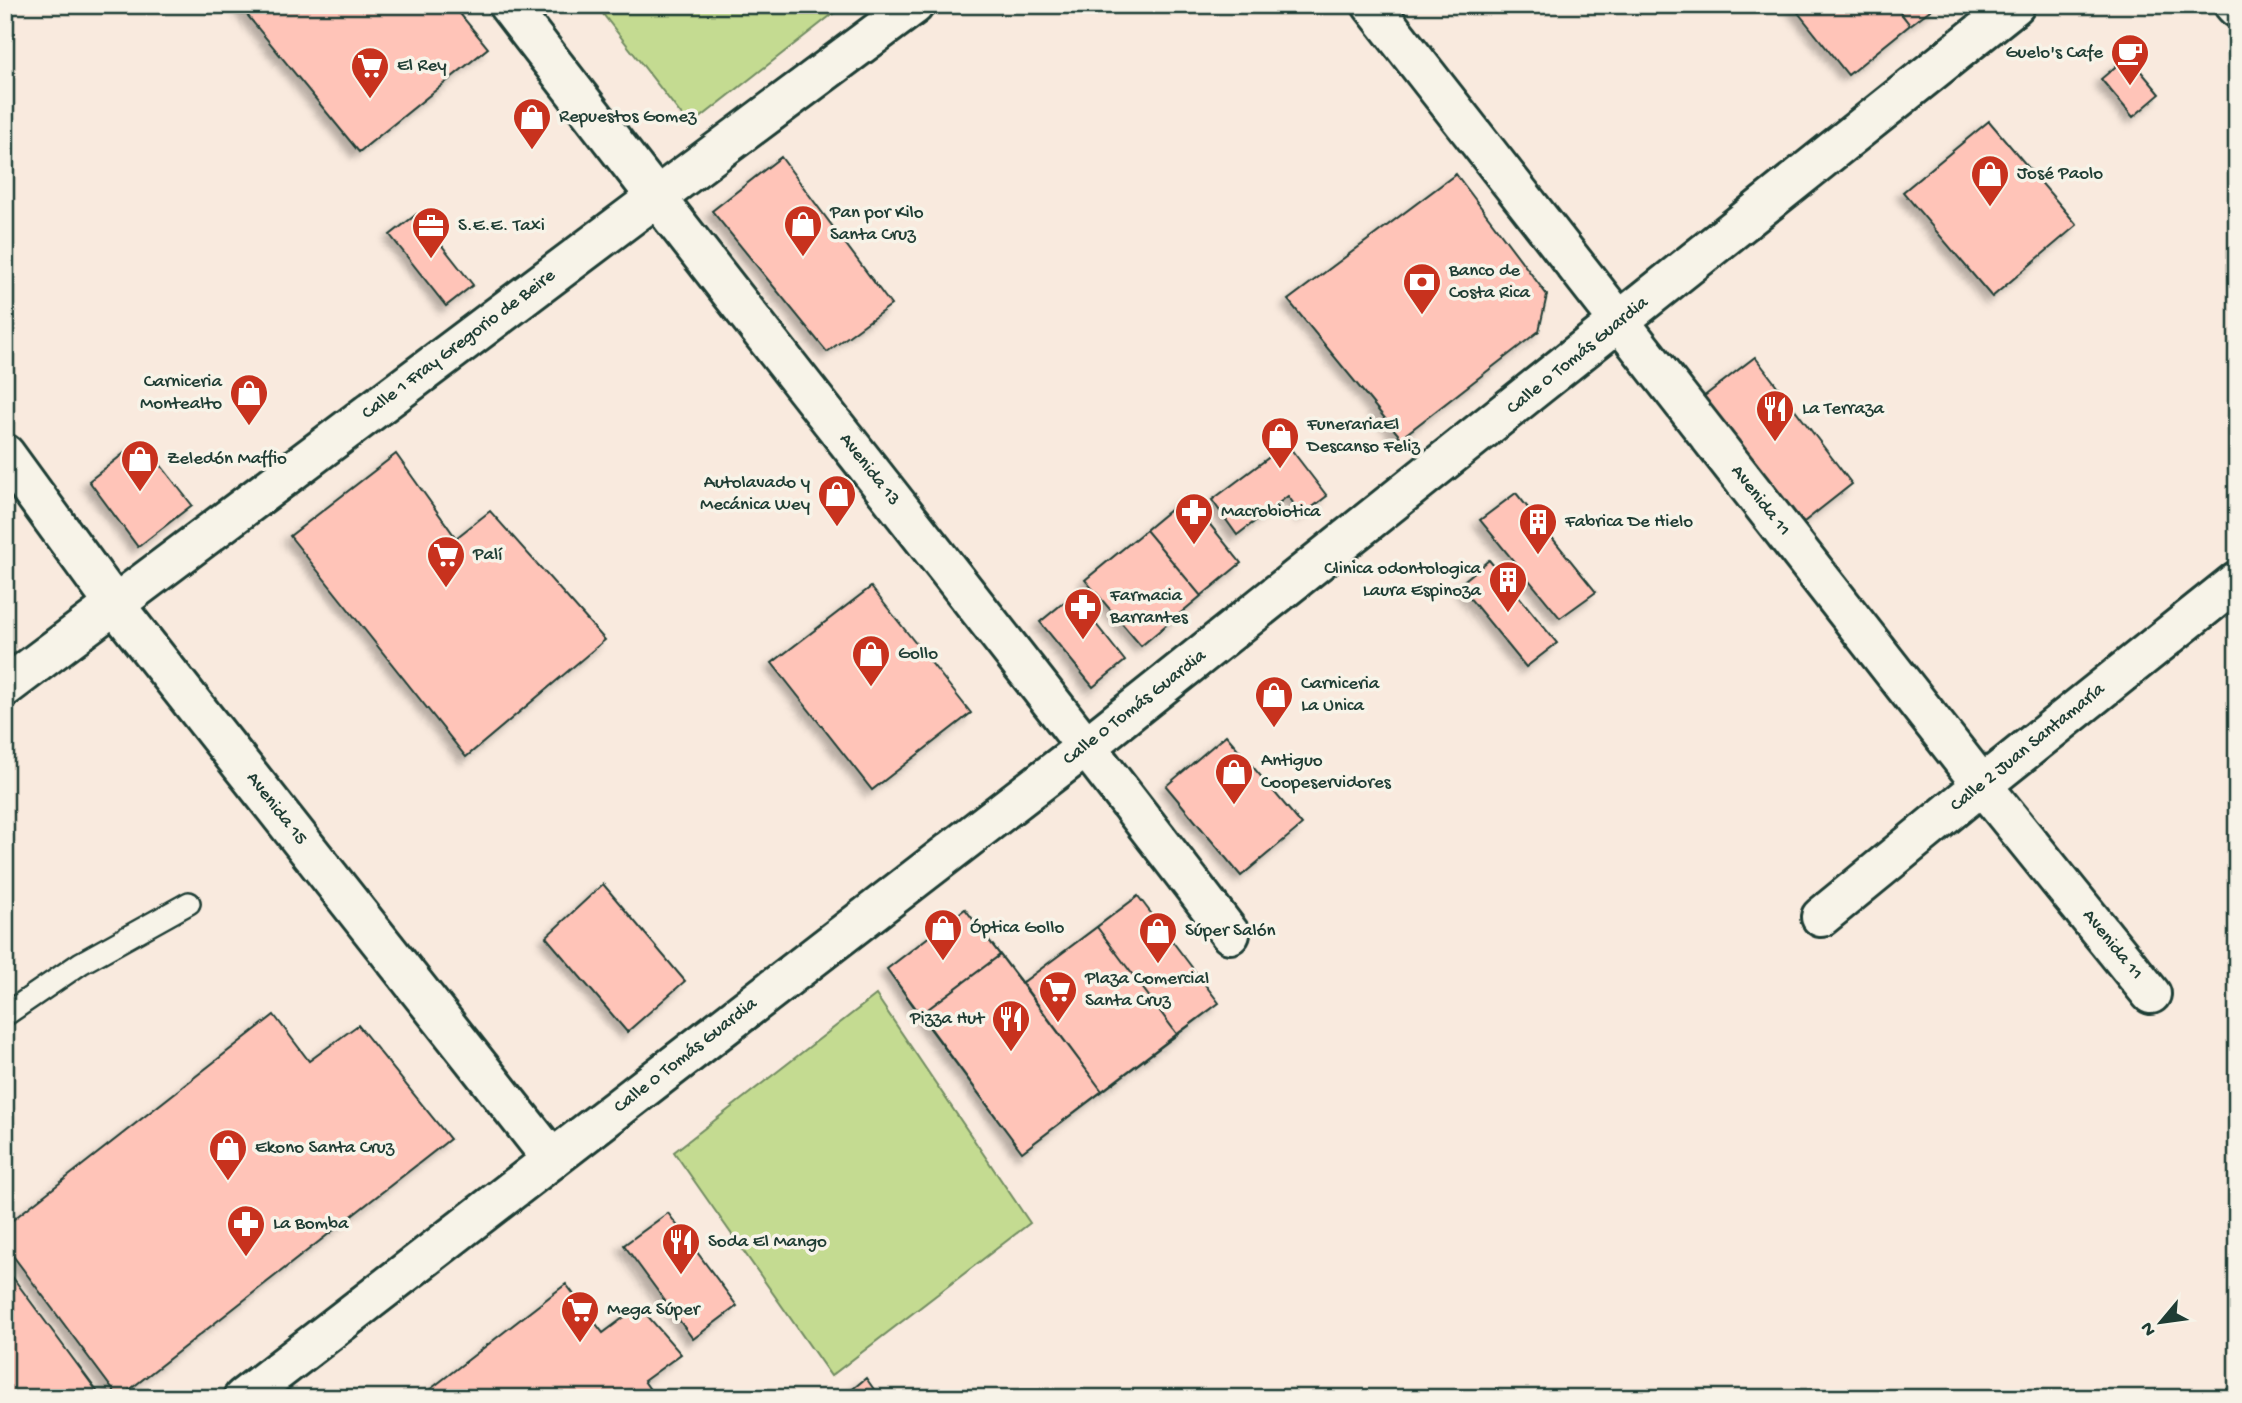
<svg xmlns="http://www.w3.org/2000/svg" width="2242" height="1403" font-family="'Gochi Hand',sans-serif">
<defs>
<filter id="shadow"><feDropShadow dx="-6" dy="6" stdDeviation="3.5" flood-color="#0004"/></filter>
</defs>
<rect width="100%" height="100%" fill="#f9eade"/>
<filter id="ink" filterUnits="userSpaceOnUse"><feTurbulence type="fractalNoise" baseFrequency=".0143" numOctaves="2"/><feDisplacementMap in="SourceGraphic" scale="14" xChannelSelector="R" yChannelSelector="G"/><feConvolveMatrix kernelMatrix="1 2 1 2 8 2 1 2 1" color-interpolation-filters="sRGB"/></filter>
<g filter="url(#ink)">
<!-- green -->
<path fill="#c4db91" stroke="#728c62" stroke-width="2" d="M596 5H844L690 126Z
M876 995 1030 1223 831 1376 674 1152Z"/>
<!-- building -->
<path fill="#ffc4b8" stroke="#1f3d34" stroke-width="2" filter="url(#shadow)" d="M239 5H453L488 48 359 152Z
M1792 5H1894L1910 25 1848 75Z
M1895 5H1937L1910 25Z
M2128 56 2160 94 2133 117 2101 79Z
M1989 121 2077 225 1992 297 1903 192Z
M781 157 891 305 827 352 712 211Z
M1456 174 1547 295 1539 331 1401 438 1288 300Z
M417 214 473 285 446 306 390 235Z
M1755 357 1852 484 1795 529 1698 401Z
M141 440 192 505 138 547 89 481Z
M1287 444 1327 496 1302 515 1288 496 1237 535 1212 500Z
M396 454 456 538 490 511 605 640 466 757 290 536Z
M1516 493 1596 592 1560 618 1480 520Z
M1187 496 1241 563 1201 596 1146 530Z
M1146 530 1201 596 1141 646 1085 580Z
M1489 560 1557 643 1526 667 1459 585Z
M871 587 971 713 872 790 772 663Z
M1073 595 1125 661 1093 687 1040 622Z
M1226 735 1302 825 1241 876 1166 786Z
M603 884 685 981 627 1032 546 937Z
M1138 896 1219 1003 1022 1152 887 969 965 909 1022 983Z
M1138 896 1219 1003 1177 1034 1097 927Z
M965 909 1000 955 920 1015 887 969Z
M1097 927 1177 1034 1102 1091 1022 983Z
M1000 955 1102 1091 1022 1152 920 1015Z
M274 1015 309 1061 358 1025 450 1139 119 1398 5 1245V1226Z
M668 1213 737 1306 693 1339 624 1245Z
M5 1267 102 1398H5Z
M566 1284 603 1333 639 1306 681 1354 644 1381 656 1398H419Z
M866 1378 880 1398H842Z"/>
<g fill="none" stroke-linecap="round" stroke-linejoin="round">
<defs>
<path id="lane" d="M5 1015 81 963 189 903"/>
<path id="street" d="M508 5C746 317 993 622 1230 934
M1372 5 1982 785 2151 994
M2234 5 2237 8
M5 454 115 605 552 1159
M1821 917 1982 785 2237 581"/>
<path id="secondary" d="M5 687 655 198 914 5
M243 1398 1087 746 2015 5"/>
</defs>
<!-- lane casing -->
<use href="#lane" stroke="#1f3d34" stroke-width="26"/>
<!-- street casing -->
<use href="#street" stroke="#1f3d34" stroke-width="44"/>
<!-- secondary casing -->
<use href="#secondary" stroke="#1f3d34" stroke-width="44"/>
<!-- lane -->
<use href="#lane" stroke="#f7f3e8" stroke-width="21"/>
<!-- street -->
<use href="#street" stroke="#f7f3e8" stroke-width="38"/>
<!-- secondary -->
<use href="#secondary" stroke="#f7f3e8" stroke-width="38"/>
</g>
</g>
<!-- icons -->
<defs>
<symbol id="cafe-pin" viewBox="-11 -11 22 30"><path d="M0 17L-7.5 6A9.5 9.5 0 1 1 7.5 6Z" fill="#c8321e" stroke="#f7f3e8"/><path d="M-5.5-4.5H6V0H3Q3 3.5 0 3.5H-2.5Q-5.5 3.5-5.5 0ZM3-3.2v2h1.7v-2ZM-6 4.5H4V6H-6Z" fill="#fff"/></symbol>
<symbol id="supermarket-pin" viewBox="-11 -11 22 30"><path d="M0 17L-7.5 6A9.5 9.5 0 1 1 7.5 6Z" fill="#c8321e" stroke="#f7f3e8"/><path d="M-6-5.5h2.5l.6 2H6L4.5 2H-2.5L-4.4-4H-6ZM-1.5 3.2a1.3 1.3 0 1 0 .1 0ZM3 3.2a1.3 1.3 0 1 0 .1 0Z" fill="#fff"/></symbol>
<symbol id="shop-pin" viewBox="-11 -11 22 30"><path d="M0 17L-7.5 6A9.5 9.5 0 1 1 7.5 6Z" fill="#c8321e" stroke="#f7f3e8"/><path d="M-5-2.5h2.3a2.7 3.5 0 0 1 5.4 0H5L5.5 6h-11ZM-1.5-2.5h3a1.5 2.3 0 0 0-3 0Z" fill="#fff"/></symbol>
<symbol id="office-pin" viewBox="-11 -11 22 30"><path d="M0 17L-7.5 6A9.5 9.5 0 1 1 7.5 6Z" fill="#c8321e" stroke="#f7f3e8"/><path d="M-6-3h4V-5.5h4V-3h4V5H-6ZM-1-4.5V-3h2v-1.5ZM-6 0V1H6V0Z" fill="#fff"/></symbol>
<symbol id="bank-pin" viewBox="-11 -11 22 30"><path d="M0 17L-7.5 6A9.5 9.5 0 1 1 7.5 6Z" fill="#c8321e" stroke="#f7f3e8"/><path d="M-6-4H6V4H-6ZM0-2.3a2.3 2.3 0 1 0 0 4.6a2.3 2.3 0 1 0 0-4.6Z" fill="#fff"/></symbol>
<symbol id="restaurant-pin" viewBox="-11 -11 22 30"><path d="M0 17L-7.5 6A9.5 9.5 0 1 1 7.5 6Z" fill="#c8321e" stroke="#f7f3e8"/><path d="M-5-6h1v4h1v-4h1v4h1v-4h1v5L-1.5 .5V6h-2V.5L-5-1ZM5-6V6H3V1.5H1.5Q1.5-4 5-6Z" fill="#fff"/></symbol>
<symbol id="pharmacy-pin" viewBox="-11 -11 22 30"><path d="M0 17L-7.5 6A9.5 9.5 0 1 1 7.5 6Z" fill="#c8321e" stroke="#f7f3e8"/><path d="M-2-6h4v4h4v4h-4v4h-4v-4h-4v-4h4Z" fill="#fff"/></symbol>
<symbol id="building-pin" viewBox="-11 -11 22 30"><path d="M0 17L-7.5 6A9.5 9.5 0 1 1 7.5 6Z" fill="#c8321e" stroke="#f7f3e8"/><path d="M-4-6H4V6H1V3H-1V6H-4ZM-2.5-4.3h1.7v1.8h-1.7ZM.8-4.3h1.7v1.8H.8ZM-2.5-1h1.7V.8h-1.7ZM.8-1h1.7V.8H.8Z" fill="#fff"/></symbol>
</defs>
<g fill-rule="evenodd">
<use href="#cafe-pin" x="2108" y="31" width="44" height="60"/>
<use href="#supermarket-pin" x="348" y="44" width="44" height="60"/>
<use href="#shop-pin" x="510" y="95" width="44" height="60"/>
<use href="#shop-pin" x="1968" y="152" width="44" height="60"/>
<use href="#shop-pin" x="781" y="202" width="44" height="60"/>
<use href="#office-pin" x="409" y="204" width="44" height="60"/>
<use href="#bank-pin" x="1400" y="260" width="44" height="60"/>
<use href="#shop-pin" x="227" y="371" width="44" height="60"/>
<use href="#restaurant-pin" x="1753" y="387" width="44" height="60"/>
<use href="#shop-pin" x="1258" y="414" width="44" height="60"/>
<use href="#shop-pin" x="118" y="437" width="44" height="60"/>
<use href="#shop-pin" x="815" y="472" width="44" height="60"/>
<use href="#pharmacy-pin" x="1172" y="490" width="44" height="60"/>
<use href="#building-pin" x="1516" y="500" width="44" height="60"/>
<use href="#supermarket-pin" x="424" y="533" width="44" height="60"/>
<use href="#building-pin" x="1486" y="558" width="44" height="60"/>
<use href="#pharmacy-pin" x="1061" y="585" width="44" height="60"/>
<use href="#shop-pin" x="849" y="632" width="44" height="60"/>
<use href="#shop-pin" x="1252" y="673" width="44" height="60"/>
<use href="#shop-pin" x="1212" y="750" width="44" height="60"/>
<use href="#shop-pin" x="921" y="906" width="44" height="60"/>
<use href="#shop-pin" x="1136" y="909" width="44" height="60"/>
<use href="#supermarket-pin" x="1036" y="968" width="44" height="60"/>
<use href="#restaurant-pin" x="989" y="997" width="44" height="60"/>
<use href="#shop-pin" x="206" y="1126" width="44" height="60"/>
<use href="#pharmacy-pin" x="224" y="1202" width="44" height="60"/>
<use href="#restaurant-pin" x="659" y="1220" width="44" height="60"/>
<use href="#supermarket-pin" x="558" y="1288" width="44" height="60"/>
</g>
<g text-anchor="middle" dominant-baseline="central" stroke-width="7" stroke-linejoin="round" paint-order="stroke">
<!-- poi labels -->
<g font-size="19" fill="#1f3d34" stroke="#f7f3e8" text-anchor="start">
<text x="2103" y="53" text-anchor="end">Guelo's Cafe</text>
<text x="397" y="66">El Rey</text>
<text x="559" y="117">Repuestos Gomez</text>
<text x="2017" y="174">José Paolo</text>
<text x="830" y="213">Pan por Kilo<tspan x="830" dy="22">Santa Cruz</tspan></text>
<text x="458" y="226">S.E.E. Taxi</text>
<text x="1449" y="271">Banco de<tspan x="1449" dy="22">Costa Rica</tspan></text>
<text x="222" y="382" text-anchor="end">Carniceria<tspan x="222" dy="22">Montealto</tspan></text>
<text x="1802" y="409">La Terraza</text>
<text x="1307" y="425">FunerariaEl<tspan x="1307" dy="22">Descanso Feliz</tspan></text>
<text x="167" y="459">Zeledón Maffio</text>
<text x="810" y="483" text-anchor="end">Autolavado y<tspan x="810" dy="22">Mecánica Wey</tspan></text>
<text x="1221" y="512">Macrobiotica</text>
<text x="1565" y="522">Fabrica De Hielo</text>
<text x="473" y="555">Palí</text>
<text x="1481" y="569" text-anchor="end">Clinica odontologica<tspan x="1481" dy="22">Laura Espinoza</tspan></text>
<text x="1110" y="596">Farmacia<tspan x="1110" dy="22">Barrantes</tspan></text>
<text x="898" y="654">Gollo</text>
<text x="1301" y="684">Carniceria<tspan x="1301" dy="22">La Unica</tspan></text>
<text x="1261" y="761">Antiguo<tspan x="1261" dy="22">Coopeservidores</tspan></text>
<text x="970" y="928">Óptica Gollo</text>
<text x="1185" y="931">Súper Salón</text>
<text x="1085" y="979">Plaza Comercial<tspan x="1085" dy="22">Santa Cruz</tspan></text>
<text x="984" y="1019" text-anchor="end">Pizza Hut</text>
<text x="255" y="1148">Ekono Santa Cruz</text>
<text x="273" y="1224">La Bomba</text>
<text x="708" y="1242">Soda El Mango</text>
<text x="607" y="1310">Mega Súper</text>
</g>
<!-- street labels -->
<g font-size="19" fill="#1f3d34" stroke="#f7f3e8">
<text transform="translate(459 345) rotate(-37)">Calle 1 Fray Gregorio de Beire</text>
<text transform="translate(1578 356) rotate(-39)">Calle 0 Tomás Guardia</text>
<text transform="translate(869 470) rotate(52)">Avenida 13</text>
<text transform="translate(1760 501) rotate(52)">Avenida 11</text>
<text transform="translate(1135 708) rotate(-38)">Calle 0 Tomás Guardia</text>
<text transform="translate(2028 748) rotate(-39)">Calle 2 Juan Santamaría</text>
<text transform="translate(276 809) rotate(52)">Avenida 15</text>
<text transform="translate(2112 945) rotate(51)">Avenida 11</text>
<text transform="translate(686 1056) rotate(-38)">Calle 0 Tomás Guardia</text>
</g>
</g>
<!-- margin -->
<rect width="2242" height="1403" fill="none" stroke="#f7f3e8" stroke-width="28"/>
<rect x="14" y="14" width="2214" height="1375" fill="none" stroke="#1f3d34" stroke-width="2.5" filter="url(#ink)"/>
<!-- north arrow -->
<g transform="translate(2161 1322) rotate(241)" stroke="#f7f3e8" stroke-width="5" paint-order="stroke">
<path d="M0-5L12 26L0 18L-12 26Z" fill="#1f3d34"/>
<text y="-10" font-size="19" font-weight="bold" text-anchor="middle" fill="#1f3d34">N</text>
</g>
</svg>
